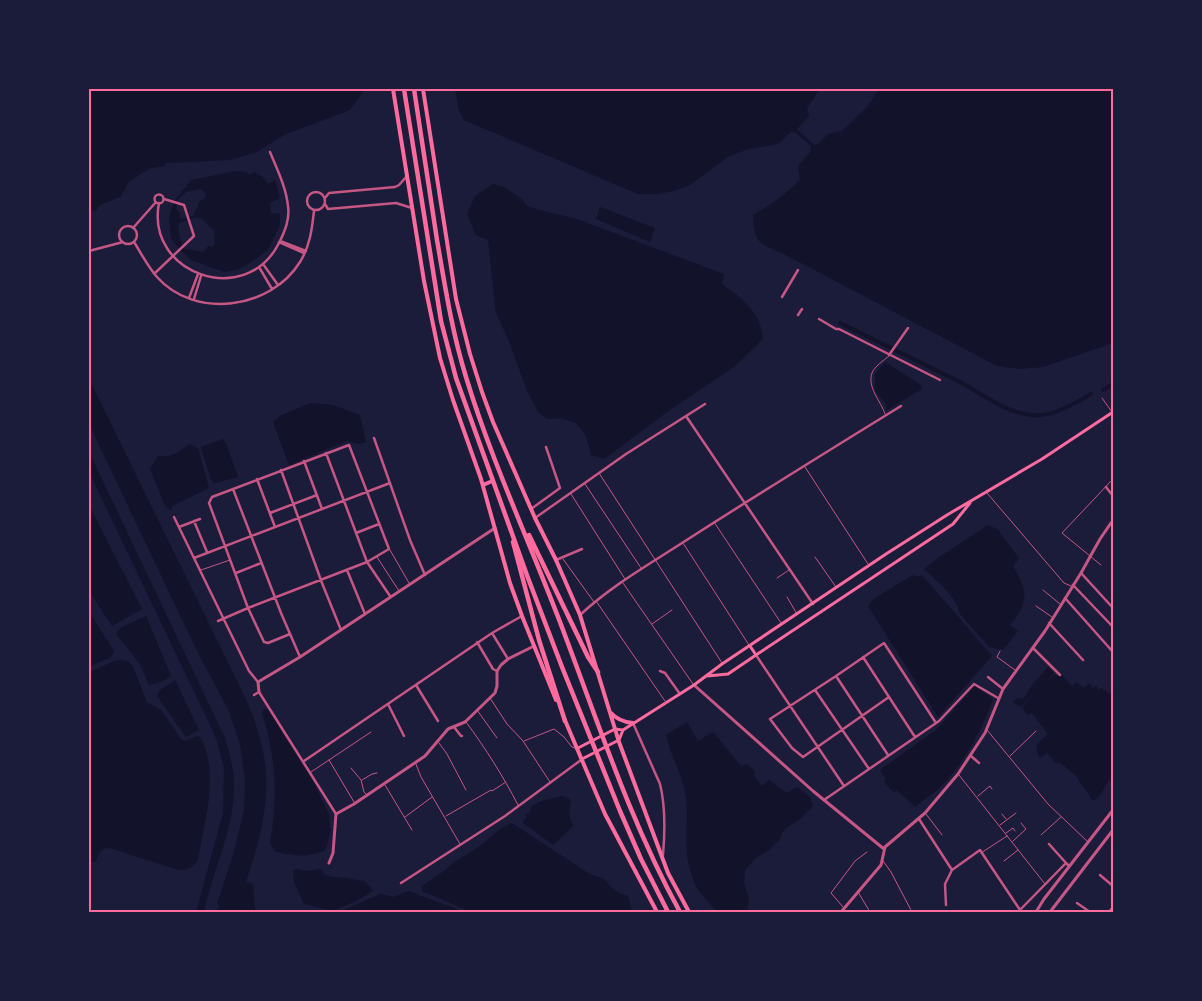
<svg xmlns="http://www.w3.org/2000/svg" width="1202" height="1001" font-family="Rubik,sans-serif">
<rect width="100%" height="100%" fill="#1b1b3a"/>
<!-- water -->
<path fill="#12122b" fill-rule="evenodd" d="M89 89H365L350 110 284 135 257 152 231 160 165 163 166 166 151 168 142 173 128 183 120 197 100 205 96 210 89 212Z
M455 89H820L807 108 809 116 797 129 814 145 818 144 828 134 842 131 868 106 879 89H1113V343L1043 367 1019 369 997 366 782 253C757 243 755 242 753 215 770 205 787 194 800 179L798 166 811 151V146L796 133 791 132 778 144 748 149 728 157 690 185 674 191 657 194H638L464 120 459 111Z
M236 171 247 172 249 175 254 172 263 177 268 184 275 180 280 198 270 203 271 213 280 214V225L268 250 247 265 236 270 224 272 191 260 175 244 171 238 169 217 175 200 191 180ZM200 189 206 193V197L198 203V206L193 216 182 219 180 218V213L176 209 177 200 186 192ZM196 217 201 218 214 231 215 244 212 247 208 246 204 252 184 249C180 242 177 230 179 223Z
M493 184 504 187 522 199 527 206 551 213 574 218 724 274 722 284C742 298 761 313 763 339L734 367 667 412 604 459 591 455 586 436 576 423 561 418 547 419 538 412 527 391 509 341 496 313 488 240 476 235 467 214 475 196Z
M600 207 655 228 650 242 596 219Z
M885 362 921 385 922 389 887 410 886 404 875 391V374Z
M89 379 243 693C277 766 270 808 246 882L253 884 255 912H215L220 906 217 904 234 852 244 810 245 781 240 744 228 709 198 653 89 424Z
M310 403 333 405 360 415 366 442 359 444 347 441 289 465 273 422 280 416Z
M223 439 226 443 238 477 215 483 211 480 201 447Z
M189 444 198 448 209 488 172 506V510H170L165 506 150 469 158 456C172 458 179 452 189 444Z
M89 452 225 738C229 753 234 768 234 784 235 828 213 869 204 912H196L223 813 224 768 217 741 211 727 89 472Z
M89 505 142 609 112 626 89 591Z
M988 525 997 529 1019 558 1013 566C1027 590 1030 602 1010 625L1018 631 1003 650 989 647 960 614C956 596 937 581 924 569L938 558Z
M913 575 917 577 922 575 992 656 938 717 868 606 875 598Z
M89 612 114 651 111 657 89 667Z
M146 616 171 676 163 681 149 685 140 664 116 634 120 628Z
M123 660 129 662 132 665 147 702 161 710 181 739 185 741 198 736C203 739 204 746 206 752 216 787 204 824 198 859 194 868 187 870 178 870L110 848C99 847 100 854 95 862H89V672L115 661Z
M1048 667 1054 673 1042 686 1054 674 1057 676 1062 675 1072 686 1076 682 1084 688 1089 683 1093 688 1096 686 1099 690 1101 688 1112 695 1111 697 1113 699V781L1109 780 1099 797 1093 801 1076 776 1059 762 1056 764 1047 753 1040 758C1033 747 1038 742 1048 734L1032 713 1028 715 1022 708 1038 688 1021 707 1013 702 1017 698 1023 699 1033 684Z
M175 680 199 730 186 737 157 696 160 690Z
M975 686 993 699C981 731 966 760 942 785 935 793 924 799 915 807L897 790 894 793 884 782 886 779 880 770 937 729Z
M265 709 268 710 315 785 330 817 329 827 331 828 326 850C305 858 298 856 276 852L270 843C278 796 276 758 262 712Z
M687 722 698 741 713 732 741 766 747 764 755 771 754 776 762 786 769 780 787 793 797 787 810 797 813 806 799 820 786 828 782 833 780 839 769 850 756 858 745 870 744 883 749 899 747 912H716C711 903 702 897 697 888 694 883 692 876 690 870 683 847 689 821 686 797 683 776 671 757 666 735Z
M562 796 571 800 569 814 573 826 553 845 522 822 527 817 525 814 530 812 531 807 541 801Z
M512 823 588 873 604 879 612 888 619 893 628 896 632 912H471L422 891V886L447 869 451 864 480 846 500 829Z
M296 869 307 871 321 869 324 874 331 877H338L365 881 373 891 356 901 333 911 304 904 294 882 293 872Z
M408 891 465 912H339L380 894 394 897Z"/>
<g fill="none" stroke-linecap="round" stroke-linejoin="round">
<!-- canal -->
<path stroke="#12122b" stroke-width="4" d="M840 323C880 343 920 362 960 382 982 394 1006 413 1032 415 1053 417 1074 404 1091 394
M1103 390 1113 384"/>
<!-- service -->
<path stroke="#c65784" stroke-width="1" d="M1102 398 1112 412
M885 414C881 401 867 388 872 373 874 367 884 360 889 356
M805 467 868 564
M599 473 722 663
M585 484 641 568
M987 493 1064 583 1071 586
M571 494 625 579
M714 522 781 623
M683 543 749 645
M390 550 409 583
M377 557 399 591
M815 557 836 587
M563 559 594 602
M1101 565 1062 533 1113 479
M201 570 230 560
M777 578 789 570
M623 583 693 684
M1043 590 1060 604
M787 597 797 614
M596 601 665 701
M1036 606 1052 617
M652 624 672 610
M1000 651 997 657 1015 670
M490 698 507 724 523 741 550 782
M477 710 497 738
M466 722C486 749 503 776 518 805
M987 730 1048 804 1088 842
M524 741 554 729 564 737 572 747 575 748
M439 743 447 754 466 790
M1010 756 1036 731
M329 760 354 802
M416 764 421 777 460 844
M351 768 361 780 364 792 367 795
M311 772 371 732
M959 775 1045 884
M362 780 372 774 377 773
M385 785 412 830
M978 796 990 786 992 789
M926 814 942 835
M1002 814 1006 819
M446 816 491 790 492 791 506 782
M405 817 432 797
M1000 825 1016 813
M1006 833 1013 828 1015 831
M1041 835 1061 817
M1013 841 1026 829 1021 823
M981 853 1007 836
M883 861 891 872 912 912
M1004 861 1018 850
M858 892 870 912
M843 907 831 893 855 861 867 852"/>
<!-- minor -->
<path stroke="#c65784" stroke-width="2.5" d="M307 201a9 9 0 1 1 18 0a9 9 0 1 1-18 0Z
M154.5 199a4.5 4.5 0 1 1 9 0a4.5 4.5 0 1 1-9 0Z
M325 198 329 193 395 187 399 185 407 176
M159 203C145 274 246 309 279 243 285 231 290 219 288 206 286 187 277 169 270 152
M325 204 328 209 396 203 412 208
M119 235a9 9 0 1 1 18 0a9 9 0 1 1-18 0Z
M133 228 156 202
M280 241 306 251
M134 242C141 253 148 267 157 277 195 320 271 309 300 262 310 246 312 229 314 211
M279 242 304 253
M89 251 123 242
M263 264 278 285
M259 267 272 289
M155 273 194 236 184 205 164 199
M782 297 798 270
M189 298 198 274
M194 299 201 276
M798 315 802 309
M819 319 836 329H839L940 380
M889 355 908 328
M686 416 813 604
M374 438 410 540 425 575
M326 453 367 562 390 596
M304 461 322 509
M281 470 322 583 341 630
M257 479 275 527
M1106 487 1113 496
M233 489 281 613 300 657
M531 509 560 488 546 447
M270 513 317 495
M174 517 249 671 258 682
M535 518 626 454 705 404
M194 521 207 552
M179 527 200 519
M356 533 379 524
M194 558 390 483
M556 560 582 549
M347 570 365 614
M236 573 261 563
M1081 573 1113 608
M1073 585 1113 627
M1065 598 1113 652
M580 615C611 586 648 565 682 543 755 496 828 451 901 406
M218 621 248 608 367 562 389 549 349 445 212 497 209 503 248 608 264 642 268 643 290 634
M1049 623 1083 660
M492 633 522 616
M477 642 493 669 497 671
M1033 648 1060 675
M756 655 844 786
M863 657 915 737
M660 671 665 673 680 694
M836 676 888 755
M988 677 1003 689
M416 685 438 721
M815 690 869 769
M254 695 259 692 336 814
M889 697 803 757 792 748 770 719 836 676 884 643 936 723
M388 704 404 736
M633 723 660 784C666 808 665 832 663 855
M454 727 461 736H462
M971 756 979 763
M304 761 492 633 508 659
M824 800 939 721 974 684 998 698
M919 819 952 870
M1049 844 1066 863
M1100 875 1113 886
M401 883 505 816 581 760
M1077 903 1090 912
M946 905 945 884 952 870 980 850 1020 910
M1018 912 1066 863 1069 866
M1109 912 1113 907"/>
<!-- tertiary -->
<path stroke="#c65784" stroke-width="3" d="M694 685 813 791 884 849
M259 692 258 682 300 657 495 528
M329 863 333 853 336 814 354 804 425 756 448 729 465 722 495 693 497 686V671L501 665 508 659 534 646
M841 912 881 865 885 847 925 813 958 774 985 733 1003 689 1045 631 1081 573 1100 539 1113 520
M1036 912 1044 899 1113 810
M1050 912 1113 830"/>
<!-- secondary -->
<path stroke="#ff6b9d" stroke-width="3" d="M750 646 756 655
M707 676 728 674 756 655 953 524 970 503
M578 748 615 729 623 730
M582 759 619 740 623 730 694 685 722 664 886 554 947 515 1042 459 1113 412"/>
<!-- primary -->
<path stroke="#ff6b9d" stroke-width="4" d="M393 89 424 281 440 358 453 400 481 479 510 583 522 616 556 700
M423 89 456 299 470 354 482 392 493 422 535 518 556 560 580 615 619 742 668 873 689 912
M483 485 490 482
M611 713C617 720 624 722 633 723
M564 718 605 814 657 912"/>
<!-- motorway -->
<path stroke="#ff6b9d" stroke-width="4.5" d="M404 89 441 321 456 378 528 578 562 667 620 811 641 859 668 912
M414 89C422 139 429 190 437 240 445 286 452 332 466 377 493 466 534 551 566 638 601 731 632 825 680 912
M529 535 588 657 598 672
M513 542 539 640 565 721"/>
</g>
<!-- border -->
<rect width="1202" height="1001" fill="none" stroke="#1b1b3a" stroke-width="180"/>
<rect x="90" y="90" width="1022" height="821" fill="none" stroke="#ff6b9d" stroke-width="2"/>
</svg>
